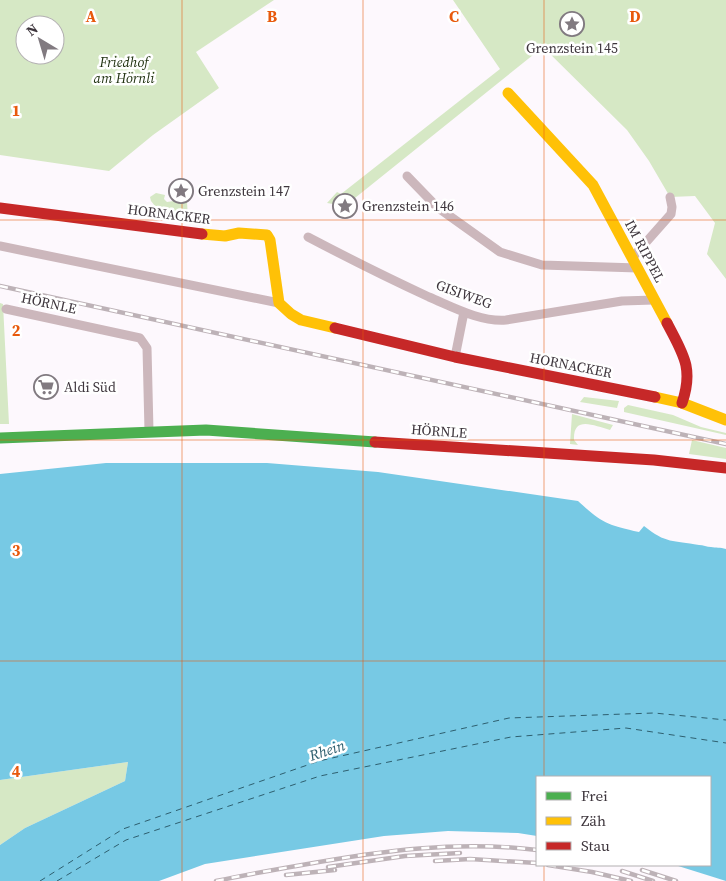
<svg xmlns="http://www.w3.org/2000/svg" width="726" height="881" font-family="'Source Serif 4',serif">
<rect width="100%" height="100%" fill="#fdf8fd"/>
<!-- green -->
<path fill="#d6e8c5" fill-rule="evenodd" d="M0 0H274L196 52 219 88 153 135 109 171 0 155ZM25 25H55V55H25Z
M453 0H726V279L707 254 715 223 695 196 670 197 649 161 627 130 543 47 345 206 327 203 337 192 341 194 500 69Z
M156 193 165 195 164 199 167 202 180 200 187 202 188 218 186 219 181 214 169 212 160 219H152L149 213 155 206 151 201 150 197Z
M0 303 3 304 9 424H0Z
M584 397 619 401 617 408 580 402Z
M628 405 673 415 701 427 726 433V435L624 412V408Z
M572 414 613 425 610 430C594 426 573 415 574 440L578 445 570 444Z
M692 440 726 448V459L689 454Z
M128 762 125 781 25 828 0 845V780Z"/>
<!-- water -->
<path fill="#77c9e4" d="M106 463H267L378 472 578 501C602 523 607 525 639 532L644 526C666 544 673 540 699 545 703 545 707 547 711 547 716 548 720 547 726 549V881L675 865H710V777H537V836L518 833 448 831 384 836 205 864 159 881H0V845L25 828 125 781 128 762 0 780V474Z"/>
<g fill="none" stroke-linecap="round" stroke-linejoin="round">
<!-- ferry -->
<path stroke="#2e5f6f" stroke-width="1" stroke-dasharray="6 5" stroke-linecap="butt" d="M40 881 123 829 319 761 509 718 654 713 726 720
M57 881 126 840 320 776 511 737 626 728 726 743"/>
<!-- street -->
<path stroke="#ccb7bc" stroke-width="9" d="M407 176 437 207 500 252 542 265 638 268
M308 237C348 258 388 278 429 297 453 307 480 322 506 320L622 301 654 300
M0 246 279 303
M633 257 671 214 672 207 670 197
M6 309 140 338 147 348 149 431
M455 357 464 312"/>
<!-- fast -->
<path stroke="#4caf50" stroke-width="11" d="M0 438 206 430 375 442"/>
<!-- slow -->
<path stroke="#ffc107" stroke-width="11" d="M508 93 593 185 667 323
M202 234 225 236 239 233 267 235 270 240 279 303 291 314 301 320 335 328
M655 397 682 403 726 420"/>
<!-- jam -->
<path stroke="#c62828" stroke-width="11" d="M0 208 202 234
M667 323C683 354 694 368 682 403
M335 328 455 357 655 397
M375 442 654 460 726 468"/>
<defs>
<path id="rail" d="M0 286 726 444
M435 861 470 859 537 863
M548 865 592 872 631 881
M328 867 405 856 460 853
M642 870 676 881
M622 871 653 881
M286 875 335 870
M216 881C244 875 273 870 302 865 380 851 458 840 537 850"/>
</defs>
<!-- rail casing -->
<use href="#rail" stroke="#bdb2b7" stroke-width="4.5"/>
<!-- rail -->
<use href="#rail" stroke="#fff" stroke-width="2.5" stroke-dasharray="8" stroke-linecap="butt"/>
</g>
<!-- grid -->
<path fill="none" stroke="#e8590c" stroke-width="1" stroke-opacity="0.55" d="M182 0V881M363 0V881M544 0V777M0 220H726M0 440H726M0 661H726M544 865V881"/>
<!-- icons -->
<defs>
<symbol id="sight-ring" viewBox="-11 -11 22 22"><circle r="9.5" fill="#fff" stroke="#817a80" stroke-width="1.5"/><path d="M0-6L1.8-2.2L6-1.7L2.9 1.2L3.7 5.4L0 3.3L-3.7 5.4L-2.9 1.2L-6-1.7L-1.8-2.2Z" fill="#817a80"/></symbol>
<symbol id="supermarket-ring" viewBox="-11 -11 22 22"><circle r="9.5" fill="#fff" stroke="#817a80" stroke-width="1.5"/><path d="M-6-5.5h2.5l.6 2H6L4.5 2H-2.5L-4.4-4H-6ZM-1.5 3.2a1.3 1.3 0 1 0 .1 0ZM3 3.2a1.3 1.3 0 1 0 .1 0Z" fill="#817a80"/></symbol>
</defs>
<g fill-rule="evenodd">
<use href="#sight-ring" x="558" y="10" width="28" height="28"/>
<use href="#sight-ring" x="167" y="177" width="28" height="28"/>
<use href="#sight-ring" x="331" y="192" width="28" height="28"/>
<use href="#supermarket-ring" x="32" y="373" width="28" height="28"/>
</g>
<g text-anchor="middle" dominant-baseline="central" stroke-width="5" stroke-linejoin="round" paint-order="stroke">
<!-- poi labels -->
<g font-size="14" fill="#3e363d" stroke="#fff" text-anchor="start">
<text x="572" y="48" text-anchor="middle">Grenzstein 145</text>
<text x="198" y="191">Grenzstein 147</text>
<text x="362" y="206">Grenzstein 146</text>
<text x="64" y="387">Aldi Süd</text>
</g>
<!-- park labels -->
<g font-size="14" font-style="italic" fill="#213211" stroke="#fff">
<text x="124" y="62">Friedhof<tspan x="124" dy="16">am Hörnli</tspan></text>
</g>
<!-- street labels -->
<g font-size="14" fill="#3e363d" stroke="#fff">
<text transform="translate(169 214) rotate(7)">HORNACKER</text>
<text transform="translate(645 251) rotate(62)">IM RIPPEL</text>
<text transform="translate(464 294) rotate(20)">GISIWEG</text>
<text transform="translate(49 303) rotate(12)">HÖRNLE</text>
<text transform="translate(571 365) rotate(11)">HORNACKER</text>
<text transform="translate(439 431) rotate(4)">HÖRNLE</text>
</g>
<!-- water labels -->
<g font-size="15" font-style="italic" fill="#2e5f6f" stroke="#fff">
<text transform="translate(327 750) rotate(-18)">Rhein</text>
</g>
</g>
<g font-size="16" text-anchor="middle" font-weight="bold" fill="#e8590c" stroke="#fff" stroke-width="5" stroke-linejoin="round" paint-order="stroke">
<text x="91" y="22">A</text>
<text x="272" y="22">B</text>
<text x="454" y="22">C</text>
<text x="635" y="22">D</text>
<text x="16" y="116">1</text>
<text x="16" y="336">2</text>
<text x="16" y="556">3</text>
<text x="16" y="777">4</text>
</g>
<!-- legend -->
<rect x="536" y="776" width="175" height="90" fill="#ffffff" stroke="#b2afb1"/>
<rect x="546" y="792" width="25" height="8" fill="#4caf50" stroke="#b2afb1"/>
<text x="581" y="801" font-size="15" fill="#3e363d">Frei</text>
<rect x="546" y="817" width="25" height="8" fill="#ffc107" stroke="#b2afb1"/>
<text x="581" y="826" font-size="15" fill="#3e363d">Zäh</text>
<rect x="546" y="842" width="25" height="8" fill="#c62828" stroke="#b2afb1"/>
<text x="581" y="851" font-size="15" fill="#3e363d">Stau</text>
<!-- north arrow -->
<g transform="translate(40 40) rotate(322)"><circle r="24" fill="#ffffff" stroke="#b2afb1"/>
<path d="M0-4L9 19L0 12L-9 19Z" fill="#817a80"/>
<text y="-8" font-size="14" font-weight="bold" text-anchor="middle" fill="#3e363d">N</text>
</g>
</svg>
